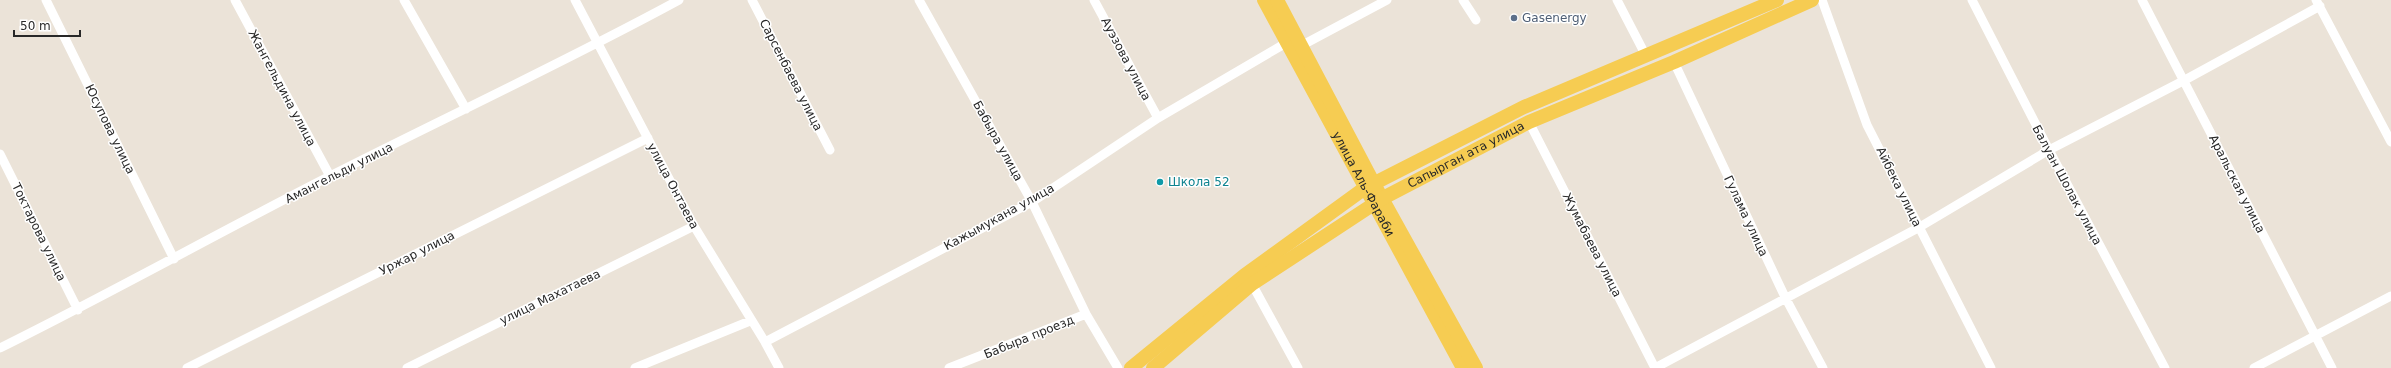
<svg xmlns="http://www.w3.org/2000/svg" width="2391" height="368" font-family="'DejaVu Sans',sans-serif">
<rect width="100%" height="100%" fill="#ebe3d8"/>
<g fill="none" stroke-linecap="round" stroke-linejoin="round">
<!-- street -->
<path stroke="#fff" stroke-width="9" d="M46 0 174 259
M235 0 330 176
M404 0 466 109
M575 0 694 226 765 342 779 368
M752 0 830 150
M919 0 1032 202 1086 314 1118 368
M1094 0 1158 118
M1463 0 1476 20
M1617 0 1645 54
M1822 0 1867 125 1991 368
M1972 0 2049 150 2165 368
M2142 0 2332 368
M2316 0 2391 142
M1297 48 1387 0
M1674 62 1785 297 1823 368
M1529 122 1655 368
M0 154 78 310
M1252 284 1298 368
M765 342 1032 202 1158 118 1286 43
M0 348C111 293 220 232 330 176 446 117 565 62 679 0
M187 368 648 138
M407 368 694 226
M635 368 750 321
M949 368 1086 314
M1655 368 1918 228 2049 150 2183 81 2320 6
M2254 368 2391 296"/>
<!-- primary -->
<g stroke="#f6cc52" stroke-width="14">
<path id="s1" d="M1264 0 1463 368"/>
<path d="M1277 0 1374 184 1476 368"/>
<path d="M1131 368 1245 275 1365 188 1524 107 1777 0"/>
<path id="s2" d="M1153 368 1252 284 1383 198 1529 122 1674 62 1812 0"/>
</g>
</g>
<!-- markers -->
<circle fill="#5c6f8a" stroke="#fff" stroke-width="1.5" cx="1514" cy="18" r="4"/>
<circle fill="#0f9aa8" stroke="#fff" stroke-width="1.5" cx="1160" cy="182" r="4"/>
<g text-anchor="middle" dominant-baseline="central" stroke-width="3" stroke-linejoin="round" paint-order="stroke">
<!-- service labels -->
<g font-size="12" fill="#4e5e75" stroke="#fff" text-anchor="start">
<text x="1522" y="18">Gasenergy</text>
</g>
<!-- street labels -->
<g font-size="12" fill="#282828" stroke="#fff">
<text transform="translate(1126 59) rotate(62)">Ауэзова улица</text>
<text transform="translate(791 75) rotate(63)">Сарсенбаева улица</text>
<text transform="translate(282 88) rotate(62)">Жангельдина улица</text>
<text transform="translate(110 129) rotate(64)">Юсупова улица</text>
<text transform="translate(998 141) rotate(61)">Бабыра улица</text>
<text stroke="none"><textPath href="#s2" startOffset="380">Сапырган ата улица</textPath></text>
<text transform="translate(339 173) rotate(-27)">Амангельди улица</text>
<text stroke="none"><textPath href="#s1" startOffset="209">улица Аль-Фараби</textPath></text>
<text transform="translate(2237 184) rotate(63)">Аральская улица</text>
<text transform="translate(2067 185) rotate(62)">Балуан Шолак улица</text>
<text transform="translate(673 186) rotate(62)">улица Онтаева</text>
<text transform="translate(1899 187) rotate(64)">Айбека улица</text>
<text transform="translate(1746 216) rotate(65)">Гулама улица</text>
<text transform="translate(999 217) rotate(-29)">Кажымукана улица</text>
<text transform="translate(39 232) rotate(64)">Токтарова улица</text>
<text transform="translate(1592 245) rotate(63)">Жумабаева улица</text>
<text transform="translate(417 253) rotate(-27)">Уржар улица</text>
<text transform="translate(550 297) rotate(-26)">улица Махатаева</text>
<text transform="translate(1029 337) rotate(-22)">Бабыра проезд</text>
</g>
<!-- culture labels -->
<g font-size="12" fill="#0d838f" stroke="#fff" text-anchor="start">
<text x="1168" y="182">Школа 52</text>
</g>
</g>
<!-- scale -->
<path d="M14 30v6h66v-6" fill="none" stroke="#282828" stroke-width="2"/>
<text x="20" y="30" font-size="12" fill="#282828" stroke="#ffffff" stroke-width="3" paint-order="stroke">50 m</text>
</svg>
